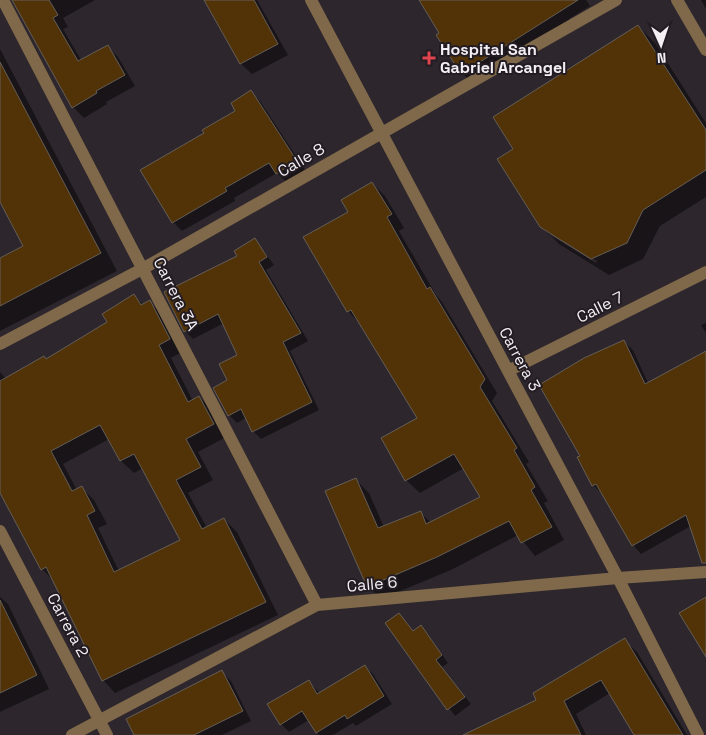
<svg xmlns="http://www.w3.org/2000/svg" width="706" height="735" font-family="'Space Grotesk',sans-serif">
<rect width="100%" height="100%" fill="#2d272d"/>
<!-- shadow -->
<path fill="#0007" fill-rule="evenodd" d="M13 0H95L63 18 68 27 63 29 81 60 107 46 118 57 135 86 106 102 107 104 84 118 73 107Z
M206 0H257L288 55 252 74 241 64Z
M420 0H586L590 6 569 19 572 23 474 85 462 73Z
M701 0H706V9Z
M638 26 655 43 706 123V197L660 226 643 259 609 275 559 244 541 226 515 150ZM550 232 597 261 596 263 550 235Z
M0 49 117 271 0 331V260L25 247 0 200Z
M251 92 260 101 305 170 286 182 277 173 234 198 235 201 182 231 173 222 206 134 237 111Z
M372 183 385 196 404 228 399 231 436 295 442 302 497 393 492 401 529 462 526 464 548 501 544 503 564 540 535 556 518 535 451 570 381 599 368 586 356 480 369 493 384 527 421 513 431 523 482 498 464 468 420 493 406 480 418 418 361 325 348 311 350 212Z
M255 240 274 265 266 270 308 341 290 351 319 410 261 439 253 431 247 417 237 423 229 415V381L239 355 224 323 193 339 185 331 239 257Z
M134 295 143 305 149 302 162 314 182 352 171 358 193 401 199 397 212 410 226 437 198 452 213 480 188 493 207 528 224 519 237 532 278 615 115 693 103 680 54 581 42 569 0 493V372L6 379 46 360 108 323ZM109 439 121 461 134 473 143 468 182 540 119 571 98 528 107 524 94 500 82 488 77 490 63 464Z
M706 323V333L701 325Z
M624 342 633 350 648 383 706 363V532L691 526 641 554 633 545 602 494 593 485 581 456Z
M0 597 8 604 49 689 0 712Z
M406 621 414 632 421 627 428 634 448 663 442 667 471 704 455 716 386 623Z
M624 640 637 652 687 735H635L610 693 576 714 586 735H488Z
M365 666 373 674 392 704 356 726 353 723 333 735H319L309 720 289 732 281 724 309 681 320 694Z
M222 672 231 681 251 721 222 735H135Z"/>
<!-- building -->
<path fill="#523207" stroke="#645e57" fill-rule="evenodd" d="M12 0H49L58 15 53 18 78 61 108 45 125 75 96 91 97 93 72 108Z
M204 0H254L278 44 240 64Z
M419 0H578L461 74 436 35 439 33Z
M638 25 706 130V170L643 210 627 243 591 259 540 227 497 159 513 149 493 117Z
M0 62 101 253 0 306V258L23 246 0 202Z
M251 90 297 161 276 174 269 163 225 188 227 191 172 223 140 170 204 133 202 130 235 111 231 103Z
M372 182 392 214 387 217 427 289 430 287 485 379 480 387 517 448 514 450 535 487 531 490 552 527 521 543 509 521 437 557 367 587 325 491 356 478 378 528 421 511 426 524 480 497 454 454 405 481 381 438 417 418 351 310 347 312 303 237 348 212 341 200Z
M255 238 267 257 259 262 301 333 283 342 312 402 252 432 241 409 228 416 213 388 227 380 219 364 237 355 218 314 184 332 164 292 237 256 234 251Z
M134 294 141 305 150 300 170 339 159 345 188 402 199 396 214 424 186 439 201 467 176 480 202 529 224 518 266 602 102 681 46 567 41 570 0 493V381L44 356 46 359 107 322 102 314ZM100 425 120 461 134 454 180 540 114 572 87 515 95 511 82 486 72 491 51 451Z
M624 340 645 384 706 351V563H702L686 515 632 546 596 484 592 486 577 457 580 456 539 385 584 358Z
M706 597V657L679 613Z
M0 600 37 675 0 693Z
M399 613 413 631 421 625 442 655 436 660 465 697 447 710 385 623Z
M625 638 683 735H634L601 680 564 701 581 735H463L536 700 533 693Z
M365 665 384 696 347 719 345 715 316 733 302 711 280 725 267 704 309 680 317 694Z
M222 670 243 711 194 735H134L126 719Z"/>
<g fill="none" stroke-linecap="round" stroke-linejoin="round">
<!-- minor -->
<path stroke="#80694a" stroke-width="12" d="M3 0 317 605
M311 0 618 578 698 735
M677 0 706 50
M0 344 144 268 616 0
M508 371 706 272
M0 531 107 735
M72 735 317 605 618 578 706 572"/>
</g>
<!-- markers -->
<path fill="#e0444e" stroke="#231d23" stroke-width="2" d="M426.5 50.5h5v5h5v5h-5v5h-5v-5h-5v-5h5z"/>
<g text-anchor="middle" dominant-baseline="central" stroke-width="4" stroke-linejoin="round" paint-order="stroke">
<!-- poi labels -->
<g font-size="16" font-weight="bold" fill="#f4eff3" stroke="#231d23" text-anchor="start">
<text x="440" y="49">Hospital San<tspan x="440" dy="18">Gabriel Arcangel</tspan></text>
</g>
<!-- street labels -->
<g font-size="16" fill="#f4eff3" stroke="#231d23">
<text transform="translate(301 160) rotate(-30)">Calle 8</text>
<text transform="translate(176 294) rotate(63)">Carrera 3A</text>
<text transform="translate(600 307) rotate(-27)">Calle 7</text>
<text transform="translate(520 359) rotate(62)">Carrera 3</text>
<text transform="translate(372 584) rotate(-5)">Calle 6</text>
<text transform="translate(68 625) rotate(62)">Carrera 2</text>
</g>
</g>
<!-- north arrow -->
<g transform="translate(661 45) rotate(177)" stroke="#231d23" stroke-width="4" paint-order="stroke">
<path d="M0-4L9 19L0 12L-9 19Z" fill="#f4eff3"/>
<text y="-8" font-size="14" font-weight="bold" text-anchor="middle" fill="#f4eff3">N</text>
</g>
</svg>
